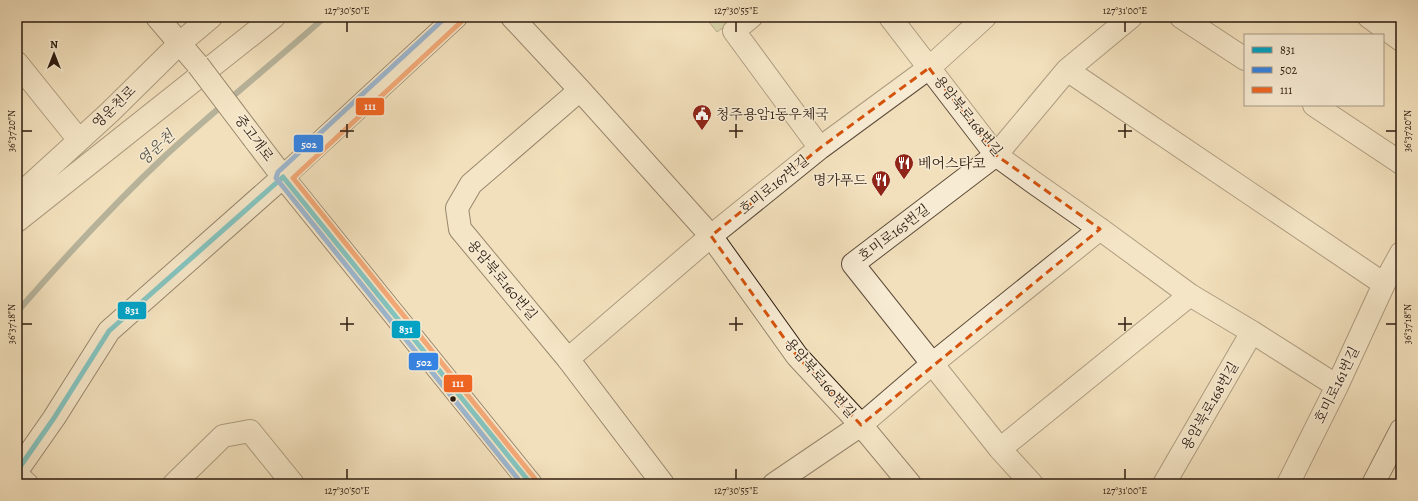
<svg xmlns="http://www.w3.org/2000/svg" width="1418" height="501" font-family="Alegreya,'Noto Serif KR',serif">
<rect width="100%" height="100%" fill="#f2e0bc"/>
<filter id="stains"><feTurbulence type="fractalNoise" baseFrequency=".005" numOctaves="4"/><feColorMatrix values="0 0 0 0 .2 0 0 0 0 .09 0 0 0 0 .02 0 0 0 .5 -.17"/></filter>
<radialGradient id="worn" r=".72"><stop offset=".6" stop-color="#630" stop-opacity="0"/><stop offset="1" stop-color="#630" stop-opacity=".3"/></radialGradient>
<!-- green -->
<path fill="#b9c292" stroke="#726e50" d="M705 17H738L717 32Z"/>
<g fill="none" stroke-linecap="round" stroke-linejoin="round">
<!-- stream -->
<path stroke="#6f7c74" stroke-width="6" d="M17 312C64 258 113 205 165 156 217 108 272 64 325 17"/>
<defs>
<path id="street" d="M751 17 734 31 820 148
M890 17 996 155 1033 182 1100 229 1190 295 1252 332 1337 386
M1181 17 1245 59
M1369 17 1401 40
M17 63 79 140
M1067 70 1384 284
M1314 105 1401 163
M17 197 110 112 180 43 211 17
M17 221 274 17
M568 359 711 236 820 148 929 68 985 17
M861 425 932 364 1100 229
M1000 449 1190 295
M17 475 27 484
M174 484 223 436 250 431 293 484
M1032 484 1000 449 853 264 996 155 1067 70 1131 17
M1164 484 1252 332
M1288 484 1337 386 1384 284 1401 253"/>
<path id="secondary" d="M157 17 198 65
M512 17 580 90 711 236 797 356 861 425 910 484
M580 90 471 184 457 208 460 229 568 359 663 484
M254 139 283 177 531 484
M17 471 54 418 109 331 283 177 456 17
M774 484 861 425
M1373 484 1401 430"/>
</defs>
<!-- street casing -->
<use href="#street" stroke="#5e4c3a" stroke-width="24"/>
<!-- secondary casing -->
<use href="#secondary" stroke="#2c1b0f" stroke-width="24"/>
<!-- street -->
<use href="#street" stroke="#f7ebd3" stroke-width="22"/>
<!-- secondary -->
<use href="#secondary" stroke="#f7ebd3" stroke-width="22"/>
<defs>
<path id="secondary-bridge" d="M198 65 254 139"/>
</defs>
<!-- secondary-bridge casing -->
<use href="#secondary-bridge" stroke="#2c1b0f" stroke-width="24" stroke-linecap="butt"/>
<!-- secondary-bridge -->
<use href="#secondary-bridge" stroke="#f7ebd3" stroke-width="22"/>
<defs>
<path id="bus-1" d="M17 471 54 418 109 331 283 177 531 484"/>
<path id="bus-2" d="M446 17 278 172 276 178 522 484"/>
<path id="bus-3" d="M461 22 293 178 536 480"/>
</defs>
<!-- bus-1 casing -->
<use href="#bus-1" stroke="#f7ebd3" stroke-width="8"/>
<!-- bus-2 casing -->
<use href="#bus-2" stroke="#f7ebd3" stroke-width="8"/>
<!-- bus-3 casing -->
<use href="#bus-3" stroke="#f7ebd3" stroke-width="8"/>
<!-- bus-1 -->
<use href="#bus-1" stroke="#02a2c4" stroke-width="5"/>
<!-- bus-2 -->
<use href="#bus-2" stroke="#3584e4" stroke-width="5"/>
<!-- bus-3 -->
<use href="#bus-3" stroke="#f26522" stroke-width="5"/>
</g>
<!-- marked area -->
<path d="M0 0H1418V501H0ZM929 68 996 155 1100 229 861 425 797 356 711 236 820 148Z" fill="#f2e0bc" fill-opacity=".55" fill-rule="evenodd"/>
<path fill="none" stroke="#d5530c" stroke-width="3" stroke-dasharray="8 5" stroke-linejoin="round" d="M929 68 996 155 1100 229 861 425 797 356 711 236 820 148Z"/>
<!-- ticks -->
<path fill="none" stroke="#2c1b0f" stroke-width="1.5" d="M347 22V32M736 22V32M1125 22V32M347 124V138M736 124V138M1125 124V138M22 131H32M340 131H354M729 131H743M1118 131H1132M1386 131H1396M347 317V331M736 317V331M1125 317V331M22 324H32M340 324H354M729 324H743M1118 324H1132M1386 324H1396M347 469V479M736 469V479M1125 469V479"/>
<!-- icons -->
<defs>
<symbol id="civic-pin" viewBox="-11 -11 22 30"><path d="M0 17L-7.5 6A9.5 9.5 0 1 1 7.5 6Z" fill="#8f2418" stroke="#f7ebd3"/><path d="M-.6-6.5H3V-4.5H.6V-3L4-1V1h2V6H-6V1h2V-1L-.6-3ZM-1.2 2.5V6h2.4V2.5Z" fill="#fff"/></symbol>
<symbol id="restaurant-pin" viewBox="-11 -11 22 30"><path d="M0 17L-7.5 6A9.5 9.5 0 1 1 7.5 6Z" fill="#8f2418" stroke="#f7ebd3"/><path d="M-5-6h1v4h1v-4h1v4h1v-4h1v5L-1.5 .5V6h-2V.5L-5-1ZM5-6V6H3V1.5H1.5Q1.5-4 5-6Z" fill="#fff"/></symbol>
</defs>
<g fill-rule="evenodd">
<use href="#civic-pin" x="691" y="103" width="22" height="30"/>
<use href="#restaurant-pin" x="893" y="152" width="22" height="30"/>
<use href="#restaurant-pin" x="870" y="169" width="22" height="30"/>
</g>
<!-- markers -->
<circle fill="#2c1b0f" stroke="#f7ebd3" stroke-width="1.5" cx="453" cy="399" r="3.5"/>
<g text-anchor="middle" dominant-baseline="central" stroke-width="3" stroke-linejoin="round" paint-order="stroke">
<!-- street labels -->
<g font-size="14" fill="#2c1b0f" stroke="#f7ebd3">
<text transform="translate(114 107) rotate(-44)">영운천로</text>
<text transform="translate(968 116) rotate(51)">용암북로168번길</text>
<text transform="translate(254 138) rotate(53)">중고개로</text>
<text transform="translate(774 185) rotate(-39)">호미로167번길</text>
<text transform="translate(894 233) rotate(-37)">호미로165번길</text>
<text transform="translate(502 280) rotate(50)">용암북로160번길</text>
<text transform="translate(820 378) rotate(49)">용암북로160번길</text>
<text transform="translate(1337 385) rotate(-64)">호미로161번길</text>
<text transform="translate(1210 406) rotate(-60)">용암북로168번길</text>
</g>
<!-- poi labels -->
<g font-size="14" fill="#2c1b0f" stroke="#f7ebd3" text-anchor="start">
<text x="716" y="114">청주용암1동우체국</text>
<text x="918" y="163">베어스타코</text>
<text x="867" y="180" text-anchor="end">명가푸드</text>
</g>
<!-- water labels -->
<g font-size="15" font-style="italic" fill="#53534a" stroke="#f7ebd3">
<text transform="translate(156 148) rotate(-43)">영운천</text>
</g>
</g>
<g stroke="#f7ebd3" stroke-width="1.5">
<rect x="355" y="97" width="30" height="19" rx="4" fill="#f26522"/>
<rect x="293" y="134" width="31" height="19" rx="4" fill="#3584e4"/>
<rect x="117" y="301" width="30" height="19" rx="4" fill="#02a2c4"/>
<rect x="391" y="320" width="30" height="19" rx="4" fill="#02a2c4"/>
<rect x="408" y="352" width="31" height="19" rx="4" fill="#3584e4"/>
<rect x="443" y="374" width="30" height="19" rx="4" fill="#f26522"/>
</g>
<g font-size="11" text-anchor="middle" font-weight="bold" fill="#fff">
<text x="370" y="110">111</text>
<text x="309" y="148">502</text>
<text x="132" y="314">831</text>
<text x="406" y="333">831</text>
<text x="424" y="366">502</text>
<text x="458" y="387">111</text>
</g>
<!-- margin -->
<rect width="1418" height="501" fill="none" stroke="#f2e0bc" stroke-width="44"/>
<!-- legend -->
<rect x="1244" y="34" width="140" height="72" fill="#f7ebd3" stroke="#a69885"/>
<rect x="1252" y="47" width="20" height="6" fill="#02a2c4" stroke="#a69885"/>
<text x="1280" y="54" font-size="12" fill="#2c1b0f">831</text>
<rect x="1252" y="67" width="20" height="6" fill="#3584e4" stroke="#a69885"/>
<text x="1280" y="74" font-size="12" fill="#2c1b0f">502</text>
<rect x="1252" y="87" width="20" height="6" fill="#f26522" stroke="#a69885"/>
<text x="1280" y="94" font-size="12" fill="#2c1b0f">111</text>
<!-- north arrow -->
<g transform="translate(54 54)" stroke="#f7ebd3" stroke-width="3" paint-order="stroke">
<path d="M0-3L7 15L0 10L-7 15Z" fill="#2c1b0f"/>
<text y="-6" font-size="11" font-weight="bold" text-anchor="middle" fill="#2c1b0f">N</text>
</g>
<rect x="22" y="22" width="1374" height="457" fill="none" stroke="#2c1b0f" stroke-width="1.5"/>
<g font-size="10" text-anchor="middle" fill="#2c1b0f">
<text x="347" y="14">127°30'50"E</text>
<text x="736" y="14">127°30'55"E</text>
<text x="1125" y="14">127°31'00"E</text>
<text transform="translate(11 131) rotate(-90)" y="4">36°37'20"N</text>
<text transform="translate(1407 131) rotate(-90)" y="4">36°37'20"N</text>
<text transform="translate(11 324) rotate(-90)" y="4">36°37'18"N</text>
<text transform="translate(1407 324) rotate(-90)" y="4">36°37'18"N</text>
<text x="347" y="494">127°30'50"E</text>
<text x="736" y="494">127°30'55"E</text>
<text x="1125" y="494">127°31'00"E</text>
</g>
<rect width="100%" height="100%" filter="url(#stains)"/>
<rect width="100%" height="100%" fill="url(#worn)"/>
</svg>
